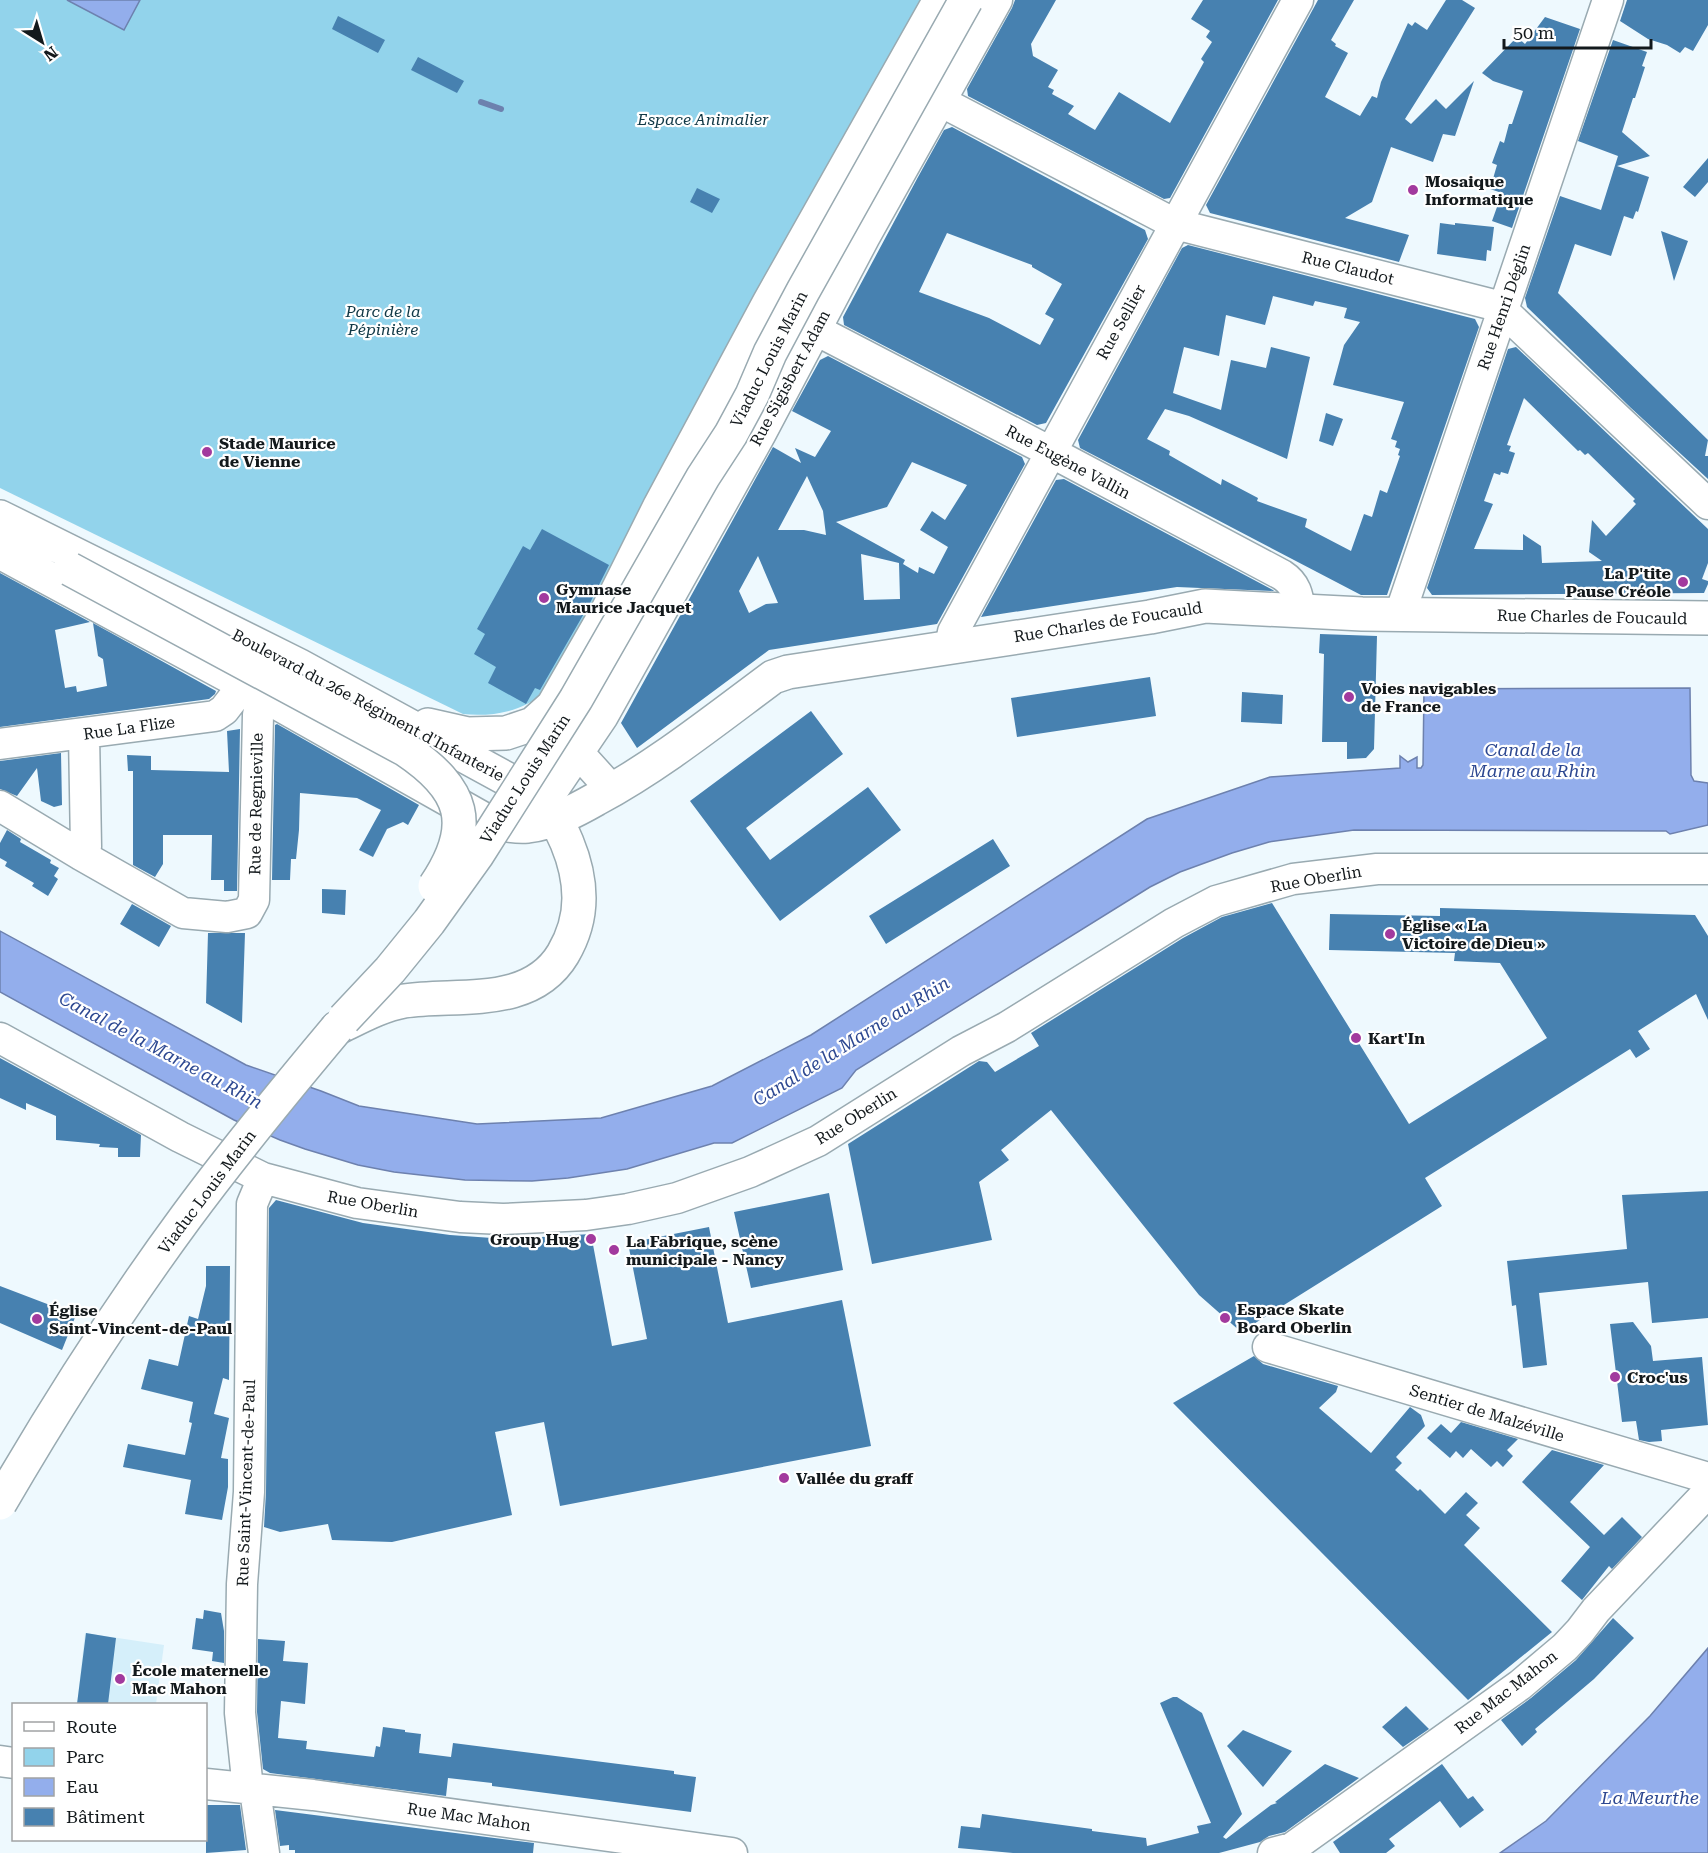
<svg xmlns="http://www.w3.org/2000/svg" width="1708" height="1853" font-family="'Roboto Serif',serif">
<rect width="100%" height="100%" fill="#eef9fe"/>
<!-- built -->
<path fill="#d5effa" d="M85 1633 164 1645 156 1704H77Z"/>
<!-- green -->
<path fill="#92d3eb" d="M0 0H921L544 692C524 712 490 717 463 714L0 488Z"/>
<!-- water -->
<path fill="#93aeec" stroke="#6d81ae" stroke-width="1.5" d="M67 0H140L124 30Z
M1690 688 1691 775 1694 781 1708 783V825L1670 834 1666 831 1354 830 1269 842 1232 853 1180 872 1150 887 856 1070 842 1088 732 1143H714L627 1169 568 1178 532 1181 465 1180 394 1172 358 1165 305 1149 280 1140 234 1120 0 992V931L246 1065 321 1091 359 1106 477 1124 601 1118 712 1086 811 1035 1147 819 1270 777 1400 768V756L1408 762 1417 757V768H1421L1423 765 1424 689Z
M1708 1648V1853H1500L1546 1821 1650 1716Z"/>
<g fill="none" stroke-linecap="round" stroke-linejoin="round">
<!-- stream -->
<path stroke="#6d81ae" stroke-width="6" d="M481 102 501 109"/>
</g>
<!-- building -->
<path fill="#4781b0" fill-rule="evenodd" d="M1015 0H1056L1031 44 1033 56 1058 70 1048 87 1054 90 1052 94 1074 106 1068 114 1095 130 1119 92 1170 123 1204 62 1201 59 1212 42 1206 37 1210 31 1191 19 1203 0H1278L1170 198 1164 199 968 96 967 89 1012 8Z
M1318 0H1354L1331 40 1336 44 1335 46 1348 53 1325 97 1360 116 1372 96 1377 98 1381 82 1408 23 1412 26 1415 22 1427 30 1446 0H1462L1475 8 1405 119 1411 124 1436 99 1446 109 1474 81 1455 136 1443 134 1433 162 1391 147 1372 202 1345 218 1409 235 1399 262 1210 213 1206 205Z
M1627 0H1708V25L1693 51 1685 47 1680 53 1667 45 1648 39 1620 21Z
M338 16 385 40 378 53 332 29Z
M1545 17 1580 29 1512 228 1492 221 1502 193 1490 189 1497 165 1492 163 1500 141 1504 143 1509 124H1512L1523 91 1493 81 1482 73 1517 37 1525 44Z
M1613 40 1647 52 1642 66 1645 67 1635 98H1633L1622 132 1650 156 1617 166 1649 177 1638 212 1636 211 1633 219 1624 216 1611 256 1575 244 1558 293 1708 440 1705 456H1708V479L1631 408 1527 307 1525 298 1560 196 1601 210 1618 156 1578 141Z
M418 57 464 81 457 93 411 70Z
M952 127 1145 230 1148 239 1046 423 1037 425 844 325 843 317 918 177 944 130ZM947 233 1032 265V267L1062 284 1045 314 1054 319 1040 345 989 318 919 292Z
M1708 158V182L1695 197 1683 187Z
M697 188 720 199 712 213 690 202Z
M1440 223 1455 225V223L1494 227 1491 251 1487 250 1486 261 1437 254Z
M1661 231 1688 241 1674 281Z
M1188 245 1475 319 1479 327 1387 595H1361L1080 448 1078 440 1182 248ZM1273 296 1313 306 1315 301 1347 308 1344 318 1360 322 1344 345 1333 385 1404 402 1391 439 1397 441 1395 447 1400 449 1398 455 1400 456 1387 493 1380 490 1372 517 1364 514 1351 551 1305 527 1307 519 1257 501 1258 498 1222 479 1221 485 1169 455 1170 451 1147 439 1165 409 1189 416 1287 459 1310 357 1271 347 1266 368 1231 360 1221 410 1173 393 1184 347 1219 356 1226 315 1265 325Z
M1516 347 1708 529V563L1702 579 1708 581V584L1704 593 1432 595 1427 588 1508 349ZM1524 398 1578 451 1580 450 1585 455 1588 453 1635 499 1633 501 1636 504 1606 536 1592 520 1589 552 1602 561 1542 563 1541 546 1523 534V550L1474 549 1493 504 1484 501 1494 473 1500 475 1501 472 1508 474 1515 453 1509 451 1511 446 1507 445Z
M828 356 1022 457 1025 464 937 624 769 650 637 748 621 723 773 447 801 463 795 448 815 457 831 431 792 411 820 360ZM912 462 967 485 945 520 932 511 920 530 948 547 934 574 919 567 918 573 903 564 905 560 836 522 887 507ZM807 476 823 511 826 535 804 530H778ZM861 554 899 563 900 599 864 600ZM758 556 778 603 766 604 749 613 739 591Z
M1326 413 1343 419 1333 446 1319 441Z
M1064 479 1273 590 1274 591 1177 587 981 617 1056 480Z
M542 529 609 565 590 603 540 690 535 688 526 704 488 683 496 667 474 654 485 634 477 629 523 546 530 550Z
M0 573 90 622 55 630 65 688 76 686 77 692 107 686 103 659 98 656 93 623 216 691 215 694 209 699 0 727Z
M1320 634 1377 636 1374 749 1366 758 1347 759V742H1322L1324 654 1319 653Z
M1150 677 1156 716 1017 737 1011 698Z
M1242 692 1283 695 1282 724 1241 722Z
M811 711 843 754 746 828 770 860 868 787 901 830 780 921 690 801Z
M277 724 419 805 408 825 403 822 387 829 373 857 359 850 381 810 357 798 300 793 299 830 296 859H291L290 880H272L275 725Z
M240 729 237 891H224V880H211L212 835H163V864L155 877 133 865V771H128L127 755 151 756V770L229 772 227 731Z
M61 753 62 805 54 807 41 801 37 768 17 796 0 789V761Z
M7 830 21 839 20 842 51 860 50 863 59 868 54 876 58 879 48 896 32 886 34 883 5 866 7 862 0 858V843Z
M993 839 1010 866 886 944 869 916Z
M322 889 346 890 345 915 322 913Z
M1272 903 1409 1124 1547 1038 1500 963 1454 961 1455 953 1329 950 1330 914 1440 916V908L1695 915 1708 936V1020L1696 994 1638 1031 1650 1049 1636 1058 1630 1049 1425 1178 1442 1206 1241 1332 1199 1295 1051 1110 1001 1150 1009 1160 979 1182 992 1240 872 1264 848 1144 979 1061 987 1062 995 1072 1039 1046 1031 1033 1183 938 1222 917Z
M132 904 171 926 159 947 120 924Z
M208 933H245L242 1023 206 1003Z
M0 1058 141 1135 140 1157H118V1148L99 1147 100 1144 56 1140V1116L26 1103V1110L0 1098Z
M1708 1191V1318L1652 1323 1648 1282 1539 1293 1547 1365 1523 1368 1516 1305 1512 1306 1507 1261 1627 1249 1622 1195Z
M829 1193 843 1270 751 1288 734 1212Z
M276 1200 363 1223 450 1235 506 1239 591 1234 612 1346 647 1339 628 1243 709 1227 728 1323 842 1300 871 1446 560 1506 544 1422 495 1432 512 1515 392 1542 332 1540 328 1524 280 1532 264 1527 266 1492 269 1208Z
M206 1266H230L229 1380 223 1378 214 1414 229 1418 221 1458 228 1459V1487L222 1520 185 1514 191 1480 123 1467 128 1444 185 1455 192 1423 189 1422 193 1402 141 1389 149 1359 178 1366 189 1316 198 1319 206 1286Z
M0 1286 76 1315 62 1350 0 1323Z
M1633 1322 1651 1346 1653 1361 1702 1357 1708 1425 1661 1430 1662 1441 1649 1442 1639 1440 1636 1421 1622 1422 1610 1324Z
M1254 1356 1263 1364 1338 1386 1336 1392 1319 1408 1371 1453 1410 1407 1421 1415 1425 1426 1396 1457 1402 1463 1395 1470 1418 1491 1420 1489 1445 1514 1466 1492 1478 1503 1466 1515 1480 1528 1464 1545 1552 1632 1468 1700 1173 1403Z
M1461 1422 1518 1439 1507 1450 1513 1456 1503 1467 1497 1461 1491 1467 1471 1449 1463 1458 1456 1451 1450 1458 1427 1438 1441 1424 1451 1433Z
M1552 1450 1604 1465 1570 1502 1604 1535 1622 1517 1642 1537 1612 1569 1609 1566 1582 1600 1561 1581 1590 1547 1522 1482Z
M204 1610 221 1613 224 1631V1663L212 1661 213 1652 192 1649 196 1618 203 1619Z
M1613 1618 1634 1638 1594 1679 1535 1729 1537 1732 1522 1746 1501 1720 1531 1698 1576 1660Z
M86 1633 116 1638 108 1704H77Z
M258 1639 285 1641 283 1661 308 1663 305 1704 281 1701 278 1738 307 1741 306 1749 374 1757 376 1746 380 1747 383 1727 405 1730V1732L421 1734 419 1753 451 1757 453 1743 674 1771V1774L696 1777 691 1812 492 1786V1783L448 1778 446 1796 270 1773 263 1769 257 1712Z
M1173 1697H1177L1202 1713 1242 1814 1223 1837 1226 1839 1271 1805 1277 1803 1275 1802 1325 1764 1359 1778 1285 1832 1269 1836 1260 1842 1219 1853H1013L958 1848 961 1826 980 1828 982 1814 1092 1829V1831L1146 1838 1147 1846 1199 1833 1197 1826 1211 1823 1160 1703Z
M1406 1706 1429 1729 1403 1747 1382 1727Z
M1243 1730 1292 1751 1263 1787 1227 1746Z
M1442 1764 1468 1799 1473 1796 1484 1810 1460 1828 1440 1801 1389 1839 1395 1846 1386 1853H1340L1333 1842Z
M206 1805H240L246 1850 206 1853Z
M275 1810 534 1843 533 1853H295V1850H289V1845L280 1846Z"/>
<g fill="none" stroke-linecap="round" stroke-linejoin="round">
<defs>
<path id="minor" d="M940 101 1175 224 1498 306 1708 504
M816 330 1064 459 1282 575C1296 584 1298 595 1300 611
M1400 614 1608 0
M950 647 953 632 1298 0
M565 738 612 790
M0 744 215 716 224 710 244 684
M0 806 81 855 183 913 227 917 247 913 254 900 258 715 262 695
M554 819 551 803V793L603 716 760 435 864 238 997 0
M81 855 86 847 84 734
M0 1038 180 1137 263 1178 357 1203 460 1217 503 1219 586 1215 628 1209 677 1198 750 1172 818 1141 961 1051 1007 1027 1174 923 1216 901 1293 879 1377 869H1708
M1268 1347 1708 1478
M0 1761 14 1763
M206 1784 313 1795 732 1853
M248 1789 240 1713 242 1584 249 1492 252 1204 263 1178
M255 1790 264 1853
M1273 1853 1292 1848 1520 1685 1565 1647 1580 1631 1596 1610 1708 1492"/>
<path id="major" d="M0 517 298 665 536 795C561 819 579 863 579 898 579 917 573 937 563 954 530 1009 458 993 404 1001 381 1005 358 1018 337 1028
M0 552 244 684 483 819C496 824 514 827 528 826 552 823 575 811 596 799 659 765 715 720 773 677L788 672 1150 617 1205 606 1362 614 1708 618
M428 725 468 734 506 733 533 724 553 706 607 612 660 506 769 303 940 0"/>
</defs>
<!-- minor casing -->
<use href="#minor" stroke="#99aab1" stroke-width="33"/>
<!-- major casing -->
<use href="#major" stroke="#99aab1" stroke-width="36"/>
<!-- minor -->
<use href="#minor" stroke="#fff" stroke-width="30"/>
<!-- major -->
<use href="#major" stroke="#fff" stroke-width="33"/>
<defs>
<path id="major-bridge" d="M70 569 406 750C464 789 476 825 435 886
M344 1019 390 970 429 922 477 855 576 699 703 477 731 434 752 395 770 353 803 291 966 0
M0 1503C57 1405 119 1308 186 1217 234 1152 285 1090 337 1028"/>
</defs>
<!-- major-bridge casing -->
<use href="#major-bridge" stroke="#99aab1" stroke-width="36" stroke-linecap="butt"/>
<!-- major-bridge -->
<use href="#major-bridge" stroke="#fff" stroke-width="33"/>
</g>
<!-- markers -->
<g fill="#a23a9e" stroke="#fff" stroke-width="2">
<circle cx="1413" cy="190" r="6"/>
<circle cx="207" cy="452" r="6"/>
<circle cx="1683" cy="582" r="6"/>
<circle cx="544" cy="598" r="6"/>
<circle cx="1349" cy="697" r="6"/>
<circle cx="1390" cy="934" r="6"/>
<circle cx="1356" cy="1038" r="6"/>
<circle cx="591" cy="1239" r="6"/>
<circle cx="614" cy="1250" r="6"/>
<circle cx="1225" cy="1318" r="6"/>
<circle cx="37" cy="1319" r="6"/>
<circle cx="1615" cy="1377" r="6"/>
<circle cx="784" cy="1478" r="6"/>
<circle cx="120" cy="1679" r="6"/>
</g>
<g text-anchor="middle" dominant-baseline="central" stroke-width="4.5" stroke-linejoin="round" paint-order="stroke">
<!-- park labels -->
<g font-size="16" font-style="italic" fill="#103846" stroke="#fff">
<text x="703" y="119">Espace Animalier</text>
<text x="383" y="311">Parc de la<tspan x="383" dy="18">Pépinière</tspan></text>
</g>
<!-- poi labels -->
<g font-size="16" font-weight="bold" fill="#13191c" stroke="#fff" text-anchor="start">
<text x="1425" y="181">Mosaique<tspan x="1425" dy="18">Informatique</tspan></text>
<text x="219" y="443">Stade Maurice<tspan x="219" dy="18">de Vienne</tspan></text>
<text x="1671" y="573" text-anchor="end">La P'tite<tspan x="1671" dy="18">Pause Créole</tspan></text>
<text x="556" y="589">Gymnase<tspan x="556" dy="18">Maurice Jacquet</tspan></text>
<text x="1361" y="688">Voies navigables<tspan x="1361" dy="18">de France</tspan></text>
<text x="1402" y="925">Église « La<tspan x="1402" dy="18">Victoire de Dieu »</tspan></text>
<text x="1368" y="1038">Kart'In</text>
<text x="579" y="1239" text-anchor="end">Group Hug</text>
<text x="626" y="1241">La Fabrique, scène<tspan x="626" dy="18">municipale - Nancy</tspan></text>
<text x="1237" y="1309">Espace Skate<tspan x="1237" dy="18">Board Oberlin</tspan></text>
<text x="49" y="1310">Église<tspan x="49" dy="18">Saint-Vincent-de-Paul</tspan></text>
<text x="1627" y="1377">Croc'us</text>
<text x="796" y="1478">Vallée du graff</text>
<text x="132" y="1670">École maternelle<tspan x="132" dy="18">Mac Mahon</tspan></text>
</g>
<!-- street labels -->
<g font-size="16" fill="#13191c" stroke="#fff">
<text transform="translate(1348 268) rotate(14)">Rue Claudot</text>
<text transform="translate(1504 307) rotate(-71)">Rue Henri Déglin</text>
<text transform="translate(1121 322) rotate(-61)">Rue Sellier</text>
<text transform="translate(769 359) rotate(-63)">Viaduc Louis Marin</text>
<text transform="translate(790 378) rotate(-62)">Rue Sigisbert Adam</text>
<text transform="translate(1068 462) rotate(28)">Rue Eugène Vallin</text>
<text transform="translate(1592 617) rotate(1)">Rue Charles de Foucauld</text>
<text transform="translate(1108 622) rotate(-9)">Rue Charles de Foucauld</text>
<text transform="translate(368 705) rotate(28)">Boulevard du 26e Régiment d'Infanterie</text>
<text transform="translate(129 728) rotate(-8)">Rue La Flize</text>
<text transform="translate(525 779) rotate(-57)">Viaduc Louis Marin</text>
<text transform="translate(256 804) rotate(-89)">Rue de Regnieville</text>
<text transform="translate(1316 879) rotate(-10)">Rue Oberlin</text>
<text transform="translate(856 1116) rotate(-32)">Rue Oberlin</text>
<text transform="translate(207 1192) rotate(-53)">Viaduc Louis Marin</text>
<text transform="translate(373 1204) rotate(10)">Rue Oberlin</text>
<text transform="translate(1487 1413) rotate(17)">Sentier de Malzéville</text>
<text transform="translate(246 1483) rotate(-88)">Rue Saint-Vincent-de-Paul</text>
<text transform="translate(1506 1692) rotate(-38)">Rue Mac Mahon</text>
<text transform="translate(469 1817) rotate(8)">Rue Mac Mahon</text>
</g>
<!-- water labels -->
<g font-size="18" font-style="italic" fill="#2d4891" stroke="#fff">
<text x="1533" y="749">Canal de la<tspan x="1533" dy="21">Marne au Rhin</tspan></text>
<text transform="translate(851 1041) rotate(-32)">Canal de la Marne au Rhin</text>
<text transform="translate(161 1050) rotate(28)">Canal de la Marne au Rhin</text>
<text x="1650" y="1797">La Meurthe</text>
</g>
</g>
<!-- legend -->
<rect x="12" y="1703" width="195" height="138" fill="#ffffff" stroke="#a1a3a4" stroke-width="1.5"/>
<rect x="24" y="1722" width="30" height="9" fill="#ffffff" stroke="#a1a3a4" stroke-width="1.5"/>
<text x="66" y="1733" font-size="18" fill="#13191c">Route</text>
<rect x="24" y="1748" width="30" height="18" fill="#92d3eb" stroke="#a1a3a4" stroke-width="1.5"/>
<text x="66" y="1763" font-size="18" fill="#13191c">Parc</text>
<rect x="24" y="1778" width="30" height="18" fill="#93aeec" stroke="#a1a3a4" stroke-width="1.5"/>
<text x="66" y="1793" font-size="18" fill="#13191c">Eau</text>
<rect x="24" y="1808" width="30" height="18" fill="#4781b0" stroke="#a1a3a4" stroke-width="1.5"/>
<text x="66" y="1823" font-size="18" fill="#13191c">Bâtiment</text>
<!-- north arrow -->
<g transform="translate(42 42) rotate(143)" stroke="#ffffff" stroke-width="4.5" paint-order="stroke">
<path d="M0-4.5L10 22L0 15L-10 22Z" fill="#13191c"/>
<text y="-9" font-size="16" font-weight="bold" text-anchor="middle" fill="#13191c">N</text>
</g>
<!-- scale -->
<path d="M1504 39v9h147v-9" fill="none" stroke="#13191c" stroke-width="3"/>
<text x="1513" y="39" font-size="18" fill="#13191c" stroke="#ffffff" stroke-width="4.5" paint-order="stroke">50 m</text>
</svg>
